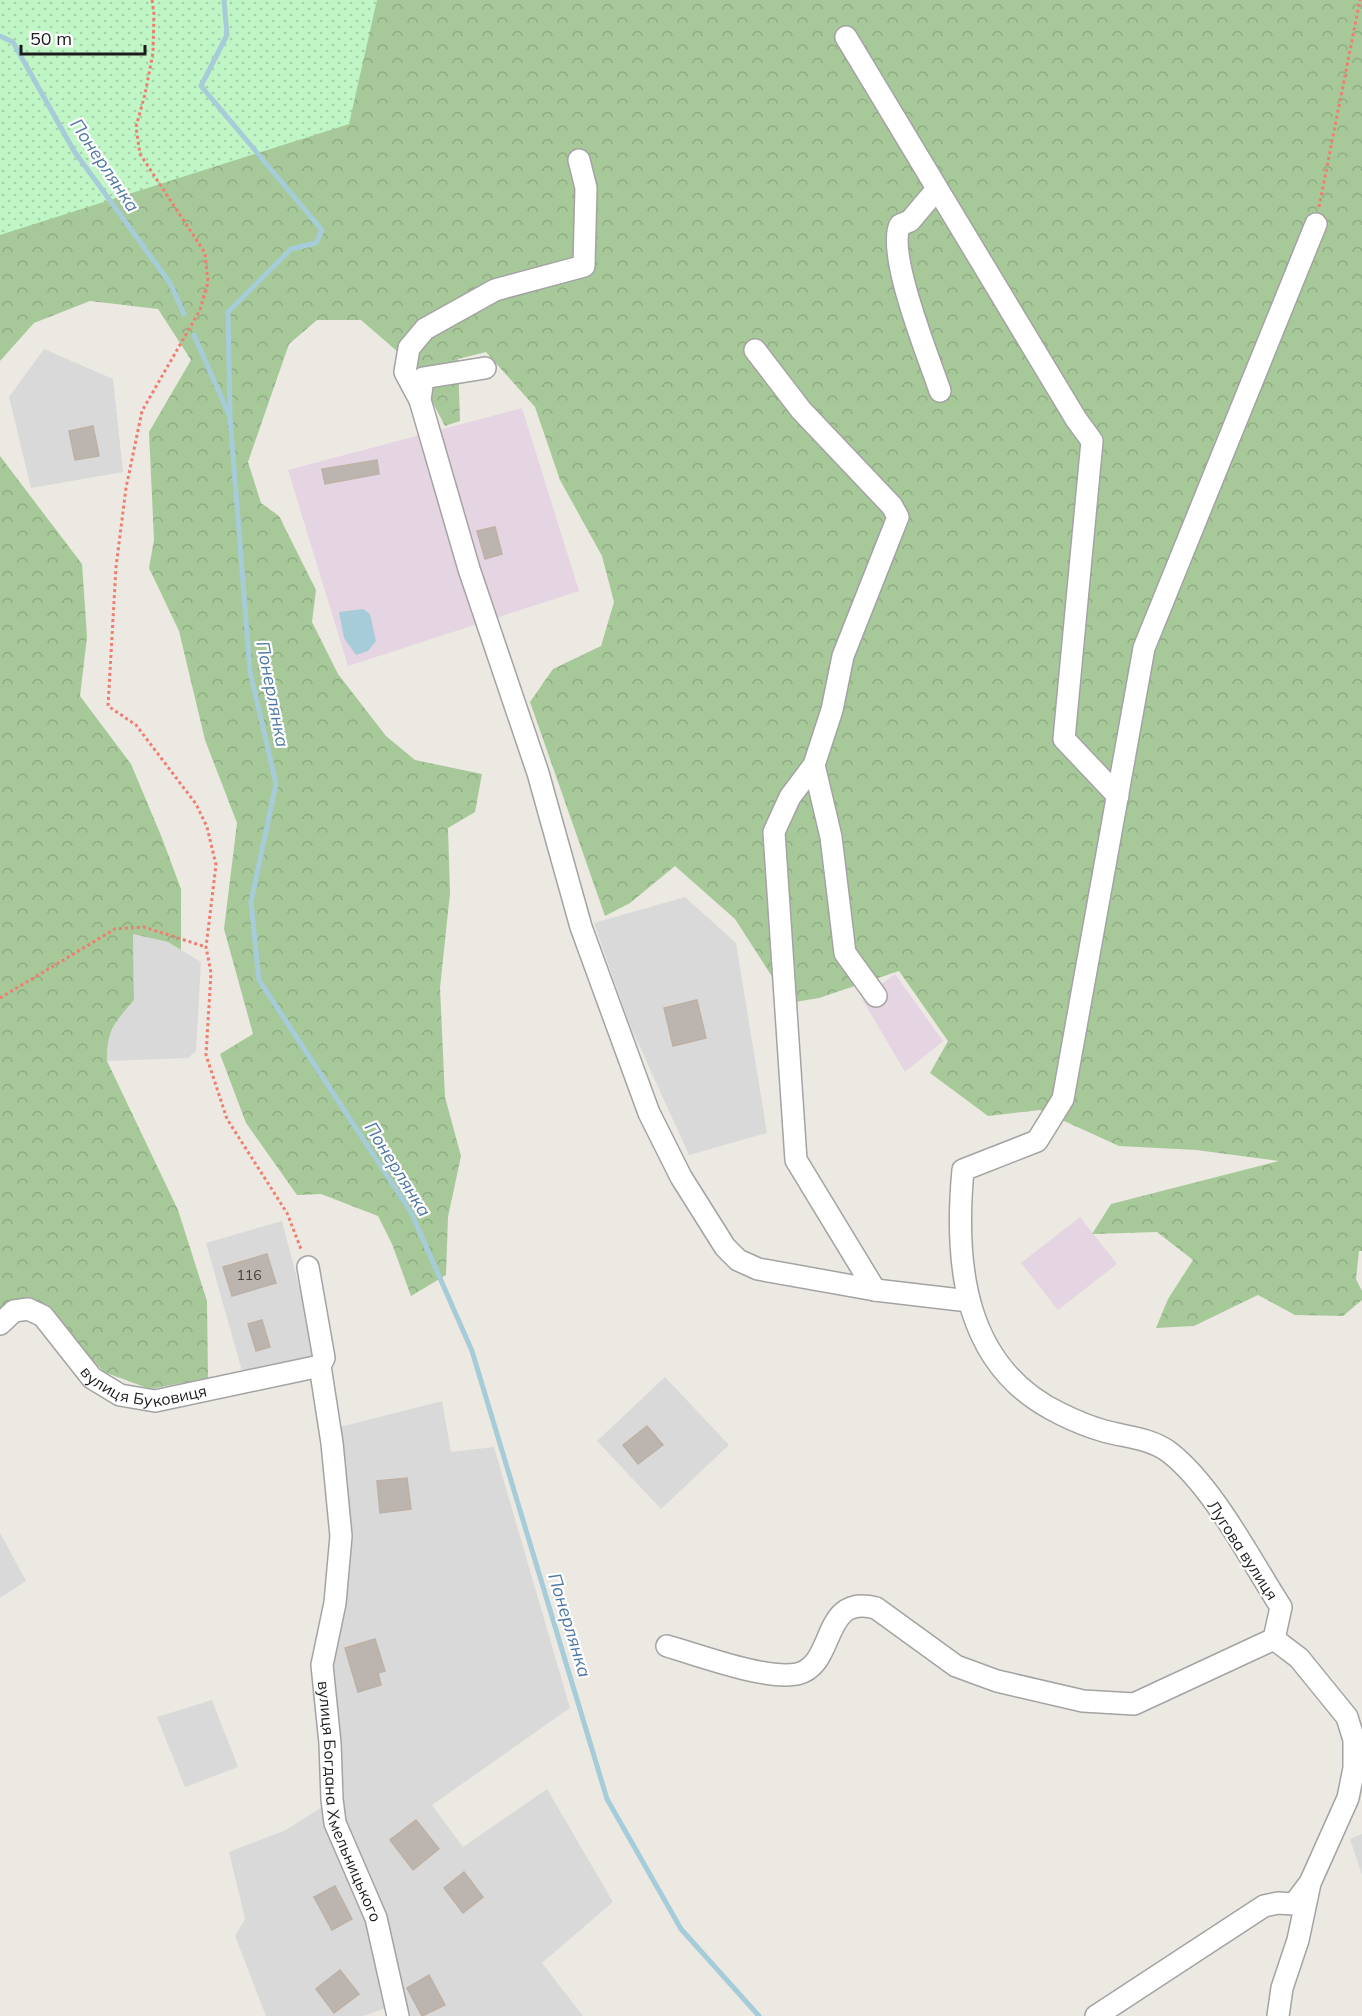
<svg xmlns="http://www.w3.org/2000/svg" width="1362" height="2016" font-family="Mulish,sans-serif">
<defs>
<pattern id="forest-crowns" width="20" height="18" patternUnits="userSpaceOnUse" patternTransform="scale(1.5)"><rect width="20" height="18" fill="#a7c999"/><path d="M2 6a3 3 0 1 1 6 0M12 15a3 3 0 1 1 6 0" fill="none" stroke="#8fac83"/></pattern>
<pattern id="park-dots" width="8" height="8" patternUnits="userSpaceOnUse" patternTransform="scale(1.5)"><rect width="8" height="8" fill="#c0f5c5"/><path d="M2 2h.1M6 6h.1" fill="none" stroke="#a4d1a9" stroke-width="1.8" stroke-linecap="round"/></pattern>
</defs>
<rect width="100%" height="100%" fill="#ece9e2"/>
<!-- residential -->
<path fill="#dad9d9" d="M44 349 113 379 123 472 31 488 9 397Z
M685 897 736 943 767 1133 689 1155 629 1023 594 923Z
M133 933 168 942 201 962 196 1051 188 1058 107 1061V1040L119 1017 134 1000Z
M282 1221 317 1355 242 1371 206 1243Z
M665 1377 729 1445 661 1509 597 1441Z
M442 1401 451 1452 494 1447 570 1708 432 1805 463 1847 547 1789 613 1902 542 1963 583 2016H411L406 2001 363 2016H266L235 1936 245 1919 229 1852 286 1830 344 1793 331 1663 340 1427Z
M0 1533 26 1581 0 1598Z
M212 1700 238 1767 185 1787 157 1717Z
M1362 1834V1875L1350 1839Z"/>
<!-- industrial -->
<path fill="#e5d4e2" d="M522 408 579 591 348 666 288 470Z
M895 974 943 1041 905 1072 862 999Z
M1080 1217 1117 1264 1058 1310 1021 1263Z"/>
<!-- forest -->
<path fill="url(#forest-crowns)" d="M0 0H1362V1251H1359L1356 1279 1362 1291V1300L1343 1316 1295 1315 1258 1295 1194 1326 1156 1328 1168 1299 1193 1260 1157 1232 1092 1234 1111 1204 1279 1161 1196 1150 1119 1146 1040 1110 988 1116 930 1073 948 1041 899 971 819 998 789 1003 735 919 675 866 630 903 605 916 530 702 553 669 601 646 614 602 602 556 560 480 535 407 486 352 458 359 460 421 445 426 413 365 361 320H317L289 344 248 462 261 503 279 516 316 590 312 622 338 674 386 736 415 760 482 774 475 812 448 828 450 893 440 988 445 1097 461 1156 448 1217 446 1275 411 1296 392 1244 378 1216 321 1194 297 1195 246 1123 220 1054 253 1034 224 929 237 823 205 740 179 631 149 568 154 540 149 432 191 360 158 309 90 301 34 323 0 361Z
M0 456 82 564 87 637 80 696 131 764 162 838 181 889V950L168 942 133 934 134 1000C115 1022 106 1031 107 1061L178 1210 207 1301 208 1378 150 1389 104 1372 31 1297 0 1310Z"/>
<!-- park -->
<path fill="url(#park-dots)" d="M0 0H377L349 124 0 235Z"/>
<!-- water -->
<path fill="#a5ccd8" d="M363 609 370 614 376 641 368 651 356 655 344 638 339 612Z"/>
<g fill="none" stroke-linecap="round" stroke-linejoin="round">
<!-- stream -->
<path stroke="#a5ccd8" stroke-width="5" d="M224 0 227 35 201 86 322 230 316 243 291 249 228 312 230 414
M0 36 13 42 74 151 170 283 184 314
M194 335 230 417 250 671 276 784 251 902 259 980 411 1212 472 1351 607 1799 681 1929 759 2016"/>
</g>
<!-- building -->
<path fill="#bcb5af" stroke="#bdb0a5" stroke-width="1.5" d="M93 426 99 456 75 460 69 431Z
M377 460 379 474 325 484 322 469Z
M495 527 502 554 485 559 477 531Z
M697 1000 706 1038 673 1046 664 1008Z
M267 1254 276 1283 232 1296 223 1267Z
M262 1320 270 1347 256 1351 248 1324Z
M647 1426 663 1445 638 1464 623 1445Z
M407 1478 411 1509 380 1513 377 1481Z
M375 1639 385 1671 378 1673 381 1685 358 1692 345 1648Z
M416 1820 439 1849 413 1870 390 1840Z
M464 1872 483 1897 463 1913 444 1888Z
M335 1886 352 1919 332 1930 314 1897Z
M340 1970 359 1994 334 2013 316 1989Z
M429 1975 445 2005 422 2016 407 1988Z"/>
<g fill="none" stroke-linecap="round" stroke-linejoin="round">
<defs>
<g id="minor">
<path d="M846 37 1076 419 1092 441 1064 739 1118 796"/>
<path d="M937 189 910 221 900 225C886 253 929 358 940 391"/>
<path d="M755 350 801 410 892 506 898 517 843 656 832 710 814 765 790 797 774 832 796 1160 875 1290"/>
<path d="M485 368 423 378 420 400 469 569 538 773 581 927 649 1113 681 1177 725 1247 738 1260 758 1269 875 1290 969 1301"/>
<path d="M420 400 405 372 409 348 425 329 495 290 584 266 586 188 579 160"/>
<path d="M814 765 831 837 845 953 876 996"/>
<path id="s1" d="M308 1267 324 1358 320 1366 332 1443 341 1536 335 1603 322 1665 330 1743 332 1799 335 1823 376 1918 398 2016"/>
<path id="s2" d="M0 1324 14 1311 28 1309 43 1316 92 1378 120 1395 155 1401 320 1366"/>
<path d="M667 1646C699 1655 765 1680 797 1674 837 1665 820 1593 876 1608L956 1666 997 1681 1083 1701 1134 1704 1274 1639"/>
<path d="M1096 2016 1264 1906 1278 1903 1294 1904 1309 1884"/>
<path d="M1278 2016 1282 1988 1298 1940 1310 1883 1348 1798 1354 1768V1740L1347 1717 1299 1658 1274 1639 1281 1607C1250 1559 1213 1486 1169 1452 1150 1438 1126 1437 1104 1431 1090 1427 1075 1421 1061 1414 964 1368 954 1266 963 1170L1037 1141 1063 1099 1144 648 1316 224"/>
</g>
</defs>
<!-- minor casing -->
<use href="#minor" stroke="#a3a3a3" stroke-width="24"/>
<!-- path -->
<path stroke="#f07e70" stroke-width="3" stroke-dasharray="3 3" stroke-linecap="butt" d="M152 0 154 14 153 53 145 94 136 127 140 154 205 253 208 282 200 310 142 411 126 488 116 567 108 706 136 725 196 804 207 827 216 865 206 947 211 973 206 1055 227 1119 287 1213 301 1249
M1319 207 1360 0
M0 998 115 929 144 927 206 947"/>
<!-- minor -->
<use href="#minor" stroke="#fff" stroke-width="21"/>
</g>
<g text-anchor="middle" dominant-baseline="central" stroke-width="4.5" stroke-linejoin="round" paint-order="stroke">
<!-- number labels -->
<g font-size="14" fill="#444241">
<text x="249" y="1275">116</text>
</g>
<!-- street labels -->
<g font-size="16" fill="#1c1c1c" stroke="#fff">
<text stroke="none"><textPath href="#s2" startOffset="183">вулиця Буковиця</textPath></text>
<text transform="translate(1243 1550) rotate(57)">Лугова вулиця</text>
<text stroke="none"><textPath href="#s1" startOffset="544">вулиця Богдана Хмельницького</textPath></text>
</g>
<!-- water labels -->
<g font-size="18" font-style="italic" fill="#4f79a4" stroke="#fff">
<text transform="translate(105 165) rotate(56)">Понерлянка</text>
<text transform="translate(273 694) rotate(79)">Понерлянка</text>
<text transform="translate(398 1169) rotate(58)">Понерлянка</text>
<text transform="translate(570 1625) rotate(73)">Понерлянка</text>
</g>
</g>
<!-- scale -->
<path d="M21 45v9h124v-9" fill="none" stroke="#1c1c1c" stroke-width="3"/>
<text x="30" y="45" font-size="18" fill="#1c1c1c" stroke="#ffffff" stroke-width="4.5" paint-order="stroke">50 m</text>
</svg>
